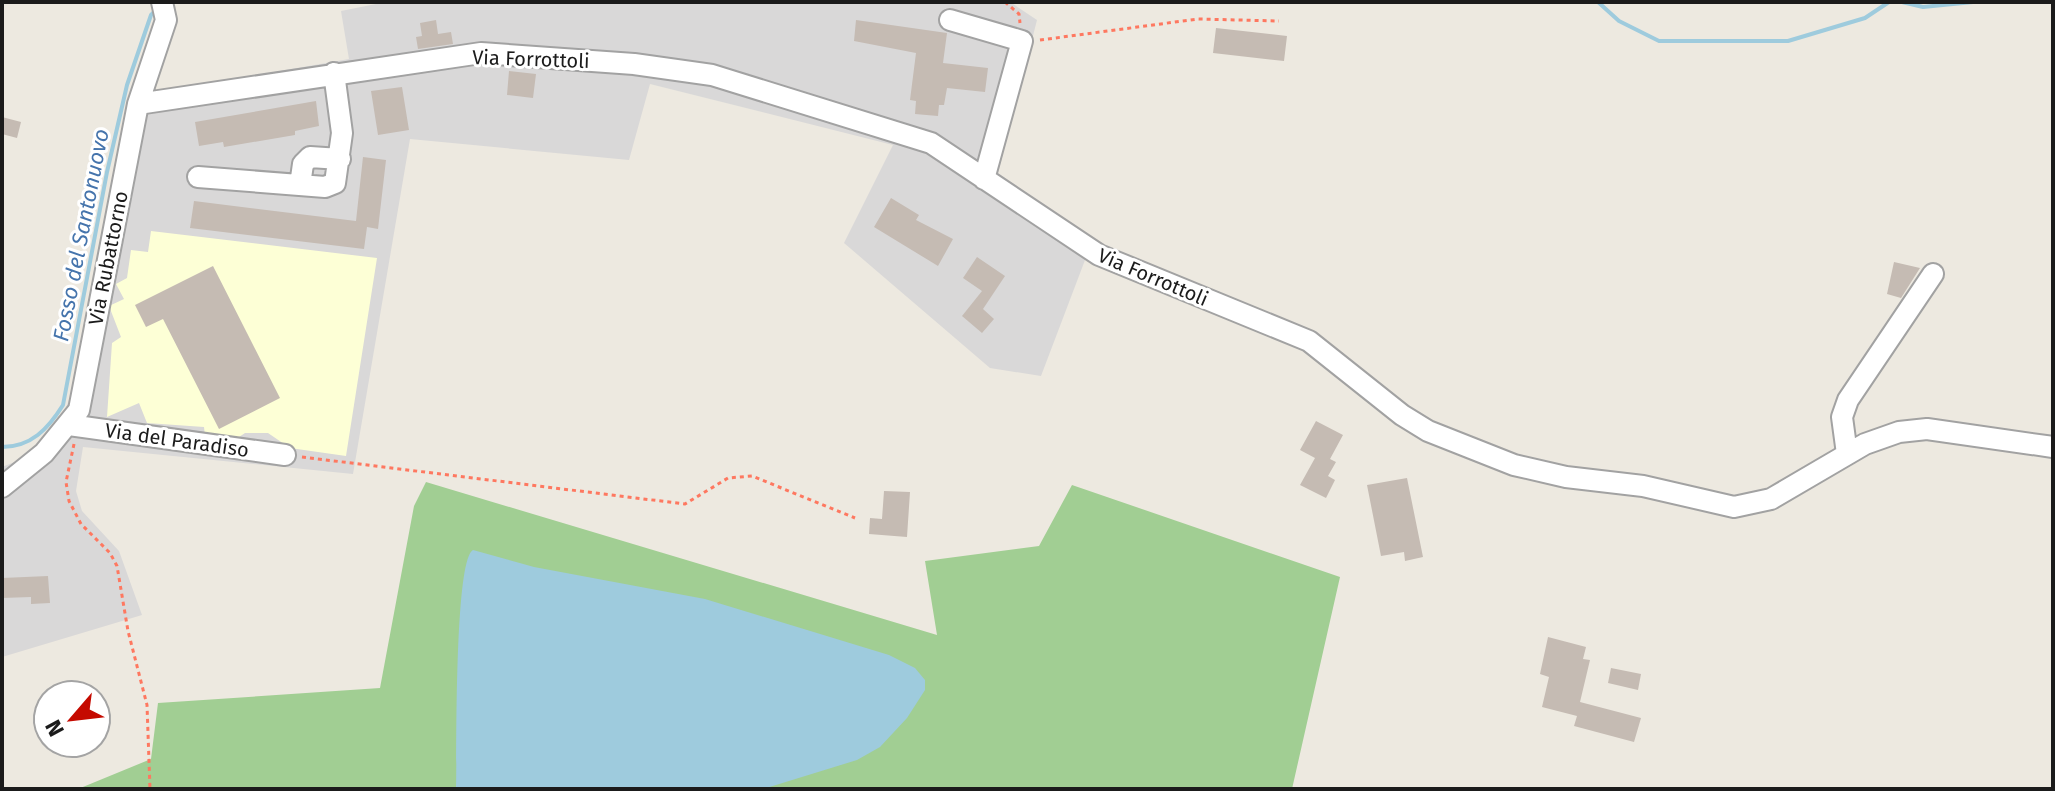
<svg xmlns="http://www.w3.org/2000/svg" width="2055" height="791" font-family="'Fira Sans',sans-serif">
<rect width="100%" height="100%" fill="#ede9e0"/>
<!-- residential -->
<path fill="#d9d8d8" d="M386 2H1010L1037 20 998 173 1093 239 1041 376 990 368 844 243 893 145 650 84 629 160 410 139 353 474 83 447 76 491 82 511 119 551 142 615 2 657V467L27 457 60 423 81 369 131 97 349 59 341 11Z"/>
<!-- education -->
<path fill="#fdffd6" d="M151 231 377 258 346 456 290 448 268 433H245L236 439 205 436 204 427 147 423 139 403 107 417 112 343 121 337 109 306 124 299 116 284 127 278 131 250 148 252Z"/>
<!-- forest -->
<path fill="#a1ce93" d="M426 482 937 635 925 561 1039 546 1072 485 1340 577 1292 789H78L151 759 158 703 380 688 414 506Z"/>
<!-- water -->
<path fill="#9ecbdd" d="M473 550 534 567 705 599 889 655 915 668 925 680V690L907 718 880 747 857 760 763 789H456C457 757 454 560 473 550Z"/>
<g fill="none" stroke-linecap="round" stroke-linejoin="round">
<!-- stream -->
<path stroke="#9ecbdd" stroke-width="4" d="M1598 2 1619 21 1659 41H1788L1865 18 1889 2
M1902 2 1923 7 1973 2
M2 447C31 447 48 429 63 405L107 172 127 85 151 15 157 9"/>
</g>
<!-- building -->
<path fill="#c5bbb3" d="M436 20 438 34 451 32 453 44 418 49 416 37 422 36 420 23Z
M856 20 947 33 943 63 988 68 985 92 947 88 944 105H939L938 116 915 114 916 101 910 100 916 53 854 41Z
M1216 28 1287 36 1284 61 1213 53Z
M509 71 536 74 533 98 507 95Z
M402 87 409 130 378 135 371 91Z
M316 101 319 126 295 131V135L224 147 223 142 199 146 195 122Z
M2 117 21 122 17 138 2 134Z
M363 157 386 160 378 229 367 227 364 249 190 228 194 201 356 221Z
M891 198 919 215 916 220 953 239 938 266 874 227Z
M977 257 1005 276 983 309 994 319 982 333 962 316 982 291 963 278Z
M1894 262 1920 268 1901 298 1887 294Z
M213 266 280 398 219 429 163 319 146 327 135 305Z
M1316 421 1343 435 1330 459 1336 462 1328 476 1335 480 1326 498 1300 485 1315 458 1300 450Z
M1407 478 1423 557 1405 561 1404 552 1381 556 1367 485Z
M884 491 910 492 907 537 869 534 870 518 882 519Z
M48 576 50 603 31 604V597L2 598V578Z
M1548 637 1586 647 1583 659 1590 660 1580 702 1641 718 1634 742 1574 726 1577 716 1542 707 1549 677 1540 674Z
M1611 668 1641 674 1638 690 1608 683Z"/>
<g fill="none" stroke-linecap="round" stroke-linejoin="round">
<defs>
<path id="minor" d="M950 20 1022 41 984 179
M138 104 481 53 634 64 712 75 931 143 1099 255 1309 341 1402 415 1428 431 1514 465 1566 477 1643 486 1734 507 1771 499 1865 444 1899 432 1927 429 2053 447
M198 177 325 187 335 183 342 133 334 73
M300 185 303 164 310 157 340 159
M69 425 285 455
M1847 454 1842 417 1848 400 1933 274
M2 487 44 453 79 410 138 104 166 20 162 2"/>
</defs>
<!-- minor casing -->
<use href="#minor" stroke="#a2a2a2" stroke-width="24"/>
<!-- path -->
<path stroke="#fe7860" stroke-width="3" stroke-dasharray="4 4" stroke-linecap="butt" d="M1005 2 1019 14 1020 23
M1040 40 1198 19 1279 21
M74 444 66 482 69 501 81 524 110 553 117 566 128 631 147 705 150 789
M302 457 685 504 728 478 752 476 855 518"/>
<!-- minor -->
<use href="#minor" stroke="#fff" stroke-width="20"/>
</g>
<g text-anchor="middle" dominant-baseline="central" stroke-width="6" stroke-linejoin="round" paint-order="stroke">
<!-- street labels -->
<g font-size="20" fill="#1b1b1b" stroke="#fff">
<text transform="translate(531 59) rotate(2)">Via Forrottoli</text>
<text transform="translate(108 258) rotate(-79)">Via Rubattorno</text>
<text transform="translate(1153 277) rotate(23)">Via Forrottoli</text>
<text transform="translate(177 440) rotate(8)">Via del Paradiso</text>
</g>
<!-- water labels -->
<g font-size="22" font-style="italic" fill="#4574ac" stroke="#fff">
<text transform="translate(81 235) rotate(-79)">Fosso del Santonuovo</text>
</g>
</g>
<!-- border -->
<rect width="2055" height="791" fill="none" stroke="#1b1b1b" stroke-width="8"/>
<!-- north arrow -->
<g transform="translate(72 719) rotate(242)"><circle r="38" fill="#ffffff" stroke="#a4a4a4" stroke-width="2"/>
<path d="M0-6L14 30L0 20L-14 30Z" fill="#c50a00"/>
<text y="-12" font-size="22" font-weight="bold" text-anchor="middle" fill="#1b1b1b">N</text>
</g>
</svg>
